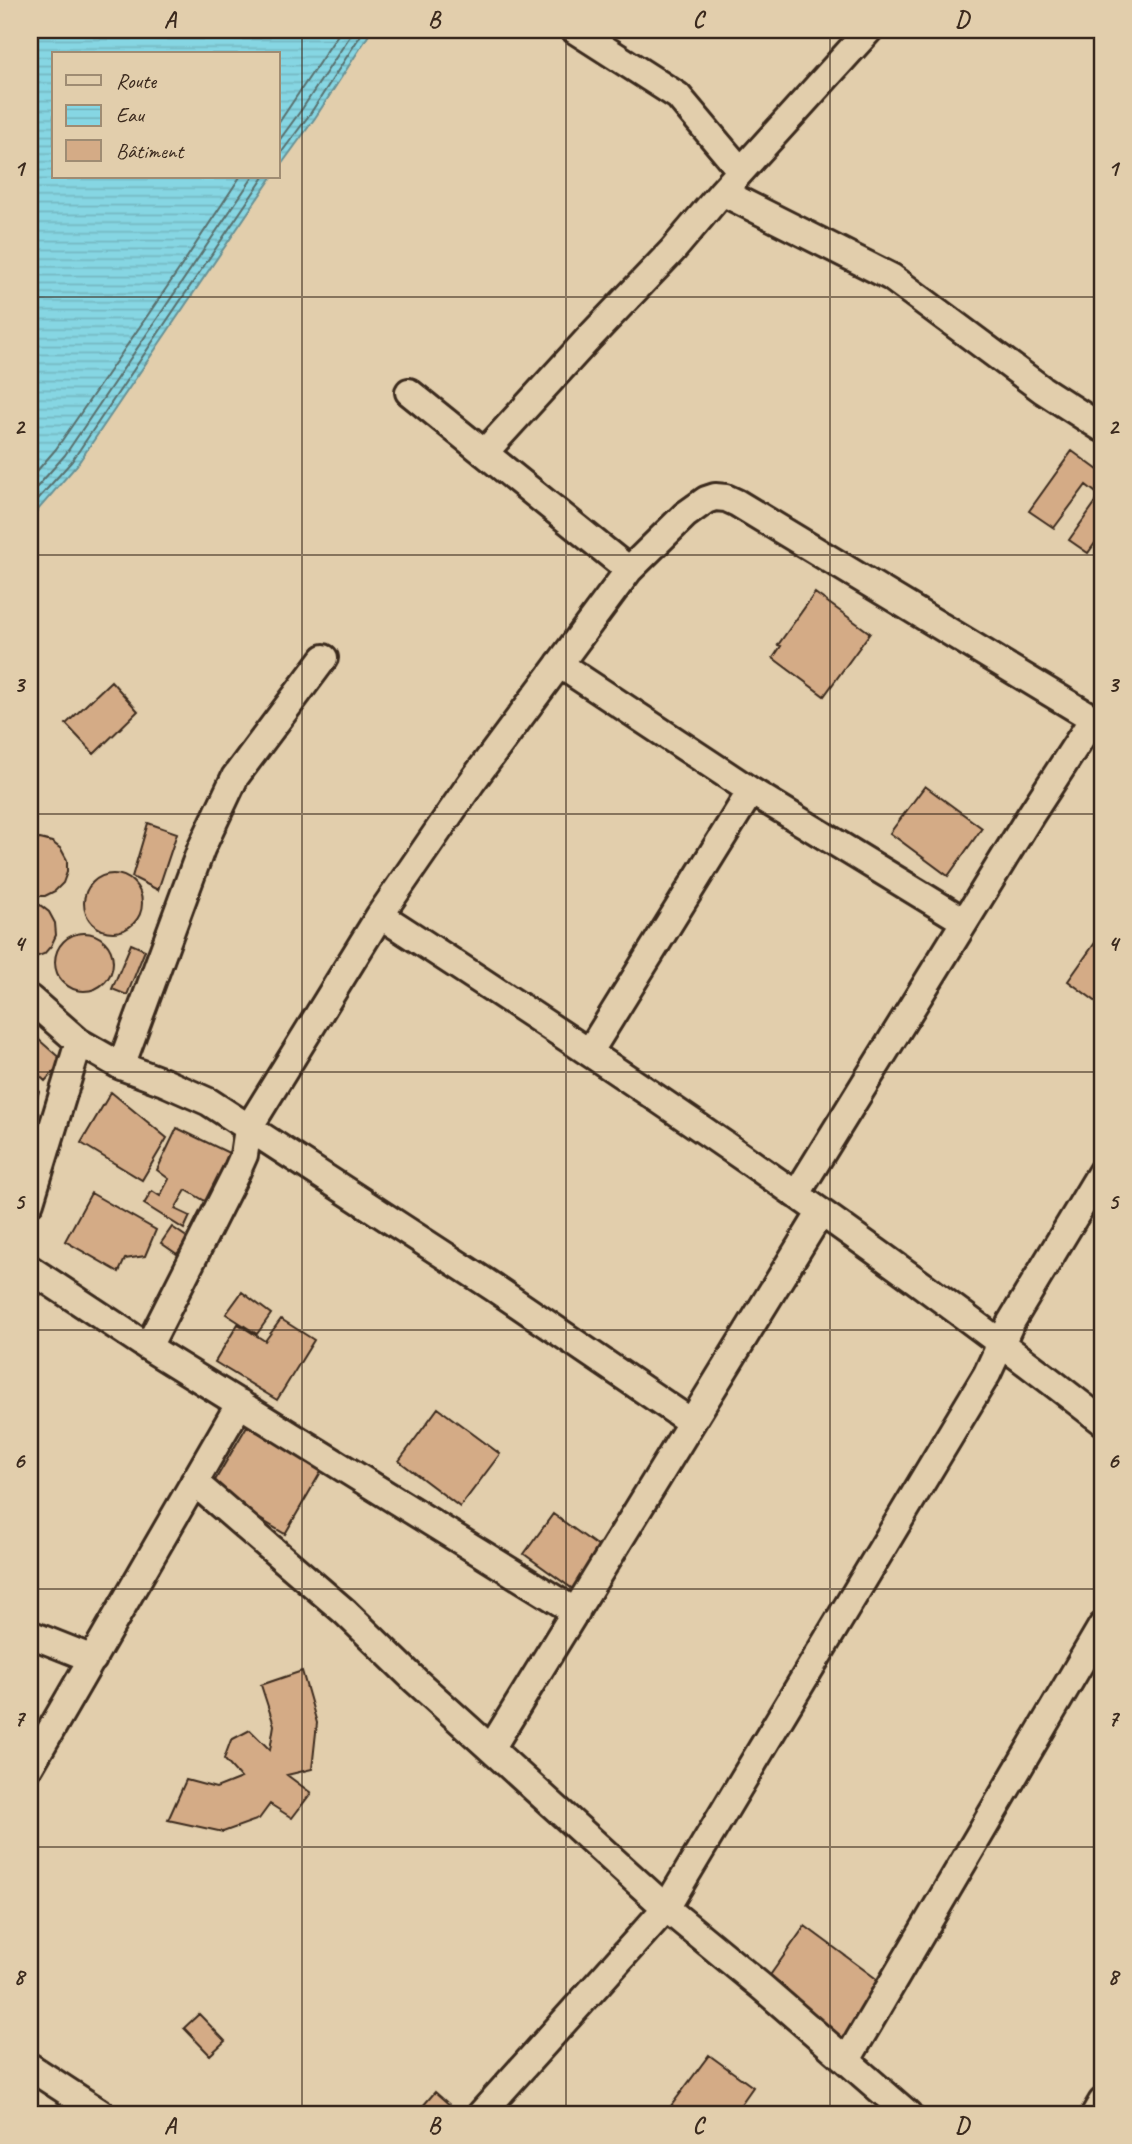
<svg xmlns="http://www.w3.org/2000/svg" width="1132" height="2144" font-family="Caveat,sans-serif">
<defs>
<pattern id="water-rules" width="6" height="5" patternUnits="userSpaceOnUse" patternTransform="scale(1.75)"><rect width="6" height="5" fill="#86d6e3"/><path d="M0 2.5h6" fill="none" stroke="#75b8c2"/></pattern>
</defs>
<rect width="100%" height="100%" fill="#e2ceac"/>
<filter id="ink" filterUnits="userSpaceOnUse"><feTurbulence type="fractalNoise" baseFrequency=".0143" numOctaves="2"/><feDisplacementMap in="SourceGraphic" scale="14" xChannelSelector="R" yChannelSelector="G"/><feConvolveMatrix kernelMatrix="1 2 1 2 8 2 1 2 1" color-interpolation-filters="sRGB"/></filter>
<g filter="url(#ink)">
<!-- water -->
<path fill="url(#water-rules)" stroke="#689194" stroke-width="2" d="M30 30H372L315 118 278 169V54H54V177H272L77 465 30 519Z"/>
<g fill="none" stroke-linecap="round" stroke-linejoin="round">
<!-- shore -->
<path stroke="#596f6d" stroke-width="2" d="M278 124 341 30
M278 142 302 109 354 30
M278 157 310 114 364 30
M30 479 56 449 178 271 240 177
M30 495 65 455 253 177
M30 508 72 461 264 177"/>
</g>
<!-- building -->
<path fill="#d4ab86" stroke="#3b2a1e" stroke-width="2" d="M1072 451 1102 473V533L1088 553 1069 540 1100 496 1086 485 1054 528 1029 511Z
M815 593 870 633 824 696 773 658 781 646 778 645Z
M111 681 138 711 94 754 66 724Z
M925 786 982 828 948 876 890 833Z
M148 823 177 833 158 890 132 877Z
M40 839 52 842 61 849 67 860V872L63 883 55 891 45 896H34L30 894V840Z
M84 903a29 29 0 1 1 58 0a29 29 0 1 1-58 0Z
M30 902 40 905 49 912 55 923 56 935 51 946 44 954 30 959Z
M1102 933V1006L1068 981Z
M55 962a29 29 0 1 1 58 0a29 29 0 1 1-58 0Z
M131 944 145 950 127 995 112 989Z
M30 1032 63 1061 45 1081 30 1067Z
M30 1089 39 1091 30 1123Z
M111 1092 167 1138 142 1180 81 1143Z
M177 1128 229 1153 207 1202 186 1190 175 1209 190 1216 184 1229 144 1204 152 1191 160 1196 169 1179 157 1170Z
M91 1193 156 1230 145 1256 125 1259 119 1272 65 1241Z
M172 1227 188 1238 177 1254 161 1243Z
M242 1292 271 1314 257 1334 226 1314Z
M281 1319 314 1340 277 1400 215 1362 238 1324 265 1341Z
M438 1408 500 1454 460 1507 399 1461Z
M247 1426 322 1470 285 1534 210 1489Z
M553 1514 606 1552 577 1592 524 1554Z
M302 1671 317 1723 312 1769 287 1775 311 1793 292 1818 270 1804 259 1819 223 1832 168 1820 186 1780 216 1788 241 1778 224 1759 231 1740 250 1730 270 1750 274 1725 261 1685Z
M805 1926 886 1986 841 2049 819 2033 825 2024 766 1981Z
M199 2014 225 2041 210 2055 184 2028Z
M709 2055 753 2087 734 2114H665Z
M435 2092 460 2114H416Z
M30 2100 46 2113V2114H30Z"/>
<g fill="none" stroke-linecap="round" stroke-linejoin="round">
<defs>
<path id="minor" d="M575 30 678 96 741 171
M722 192 891 277 1043 390 1102 428
M409 392 629 570
M484 453 589 338 672 251 722 192 869 30
M559 664 751 791 964 921
M380 915C627 1075 871 1240 1102 1421
M30 999 79 1042 121 1066 164 1082 209 1102 493 1287 691 1422
M590 1051 751 791
M121 1066 201 849 235 777 324 658
M796 1195 1030 816 1093 719
M30 1202 79 1042
M30 1269 148 1347 576 1612
M148 1347 236 1173 244 1155 248 1129 380 915 471 783 629 570 685 515 706 500 715 497 726 498 737 503 1102 724
M194 1482 345 1612 416 1681 666 1908 763 1988 908 2114
M30 1634 93 1659
M492 1747 821 1212
M30 1766 240 1403
M847 2060 1102 1626
M30 2067 102 2114
M481 2114 666 1908 987 1374 1011 1322 1102 1171
M1095 2114 1102 2102"/>
</defs>
<!-- minor casing -->
<use href="#minor" stroke="#3b2a1e" stroke-width="32"/>
<!-- minor -->
<use href="#minor" stroke="#e2ceac" stroke-width="26"/>
</g>
</g>
<!-- grid -->
<path fill="none" stroke="#3b2a1e" stroke-width="2" stroke-opacity="0.55" d="M302 30V2114M566 30V2114M830 30V2114M30 297H1102M30 555H1102M30 814H1102M30 1072H1102M30 1330H1102M30 1589H1102M30 1847H1102"/>
<!-- margin -->
<rect width="1132" height="2144" fill="none" stroke="#e2ceac" stroke-width="77"/>
<!-- legend -->
<rect x="52" y="52" width="228" height="126" fill="#e2ceac" stroke="#9f8c73" stroke-width="2"/>
<rect x="66" y="75" width="35" height="10" fill="#e2ceac" stroke="#9f8c73" stroke-width="2"/>
<text x="116" y="88" font-size="21" fill="#3b2a1e">Route</text>
<rect x="66" y="105" width="35" height="21" fill="url(#water-rules)" stroke="#9f8c73" stroke-width="2"/>
<text x="116" y="122" font-size="21" fill="#3b2a1e">Eau</text>
<rect x="66" y="140" width="35" height="21" fill="#d4ab86" stroke="#9f8c73" stroke-width="2"/>
<text x="116" y="158" font-size="21" fill="#3b2a1e">Bâtiment</text>
<rect x="38" y="38" width="1056" height="2068" fill="none" stroke="#3b2a1e" stroke-width="2.5"/>
<g font-size="23" text-anchor="middle" font-weight="bold" fill="#3b2a1e">
<text x="170" y="27">A</text>
<text x="434" y="27">B</text>
<text x="698" y="27">C</text>
<text x="962" y="27">D</text>
<text x="19" y="176">1</text>
<text x="1113" y="176">1</text>
<text x="19" y="434">2</text>
<text x="1113" y="434">2</text>
<text x="19" y="692">3</text>
<text x="1113" y="692">3</text>
<text x="19" y="951">4</text>
<text x="1113" y="951">4</text>
<text x="19" y="1209">5</text>
<text x="1113" y="1209">5</text>
<text x="19" y="1468">6</text>
<text x="1113" y="1468">6</text>
<text x="19" y="1726">7</text>
<text x="1113" y="1726">7</text>
<text x="19" y="1984">8</text>
<text x="1113" y="1984">8</text>
<text x="170" y="2133">A</text>
<text x="434" y="2133">B</text>
<text x="698" y="2133">C</text>
<text x="962" y="2133">D</text>
</g>
</svg>
